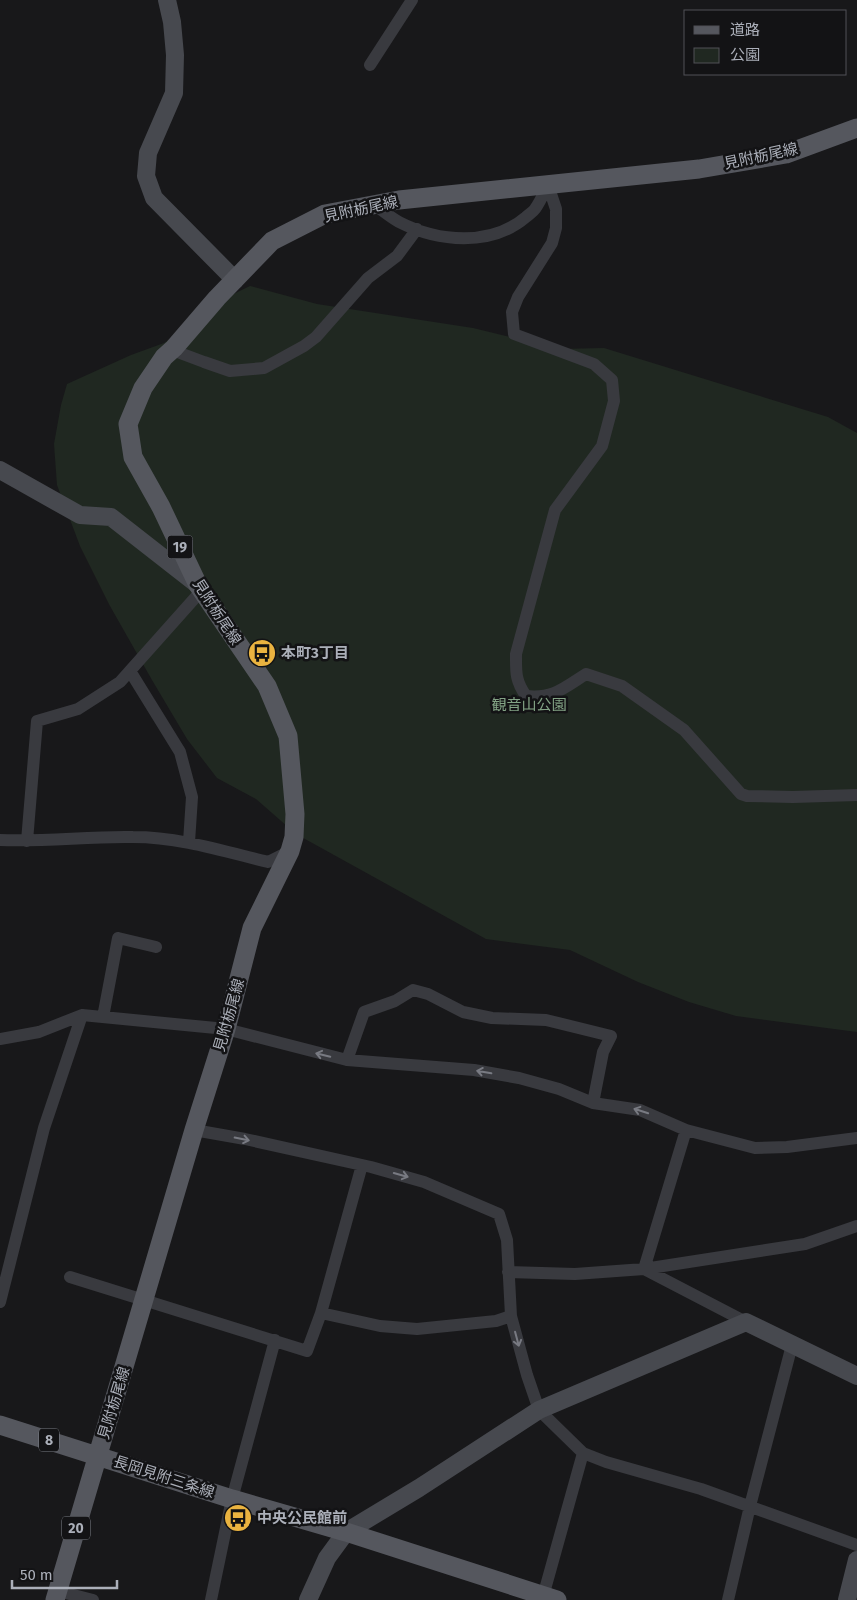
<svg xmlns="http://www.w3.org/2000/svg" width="857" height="1600" font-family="'Fira Sans','Noto Sans JP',sans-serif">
<rect width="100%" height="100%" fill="#18181a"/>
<!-- green -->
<path fill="#202821" d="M250 286 317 304 473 328 559 349 604 348 828 417 857 433V1032L736 1016 689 1002 638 982 570 950 486 939 296 834 256 799 217 778 187 739 152 680 110 606 80 546 57 485 54 444 61 405 67 384 131 355 164 343 196 320 215 303Z"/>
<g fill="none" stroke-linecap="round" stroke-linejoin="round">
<!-- street -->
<path stroke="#393a3f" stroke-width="12" d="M370 65 412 0
M548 185 556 209V228L552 243 518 297 512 312 514 334 594 364 612 380 614 401 602 446 555 510 516 654C516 672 515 680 526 696 553 699 564 688 586 674L622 686 684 730 741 794 747 796 793 797 857 795
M373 204C382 210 390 217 399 222 438 242 491 247 526 217 529 214 533 212 535 209 540 202 544 193 548 185
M174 348 180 353 204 362 230 371 264 368 304 346 316 337 368 278 397 256 417 229
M130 671 180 752 192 797 189 842
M0 840C45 842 89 836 133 837 179 837 223 851 268 862L290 851
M27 841 37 721 78 709 120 682 202 590
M103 1017 118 938 156 947
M0 1039 39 1032 82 1015 226 1029 347 1060 474 1070 519 1078 559 1089 593 1103 640 1110 686 1130 755 1148 787 1147 857 1138
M347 1060 364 1012 395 1001 413 990 428 994 463 1012 492 1018 546 1020 611 1036 603 1052 593 1103
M194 1130 245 1139 371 1167 424 1182 499 1214 507 1240 511 1316 527 1375 539 1410 583 1453 606 1462 701 1489 857 1545
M686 1130 644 1269 805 1244 857 1226
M508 1272 575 1274 644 1269 746 1322
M70 1277 307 1351 321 1313 362 1165
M0 1302 44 1128 82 1015
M321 1313 380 1326 417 1329 496 1321 511 1316
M58 1591 93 1600
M211 1600 232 1499 275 1340
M542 1600 583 1453
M728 1600 750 1506 792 1345"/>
<!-- secondary -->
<path stroke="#47494f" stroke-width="18" d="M167 0 172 22 175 55 174 93 148 153 146 176 154 198 235 280
M0 470 80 515 111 517 198 585
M308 1600 327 1558 346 1532 419 1488 539 1410 746 1322 857 1376
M847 1600 857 1560"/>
<!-- primary -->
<path stroke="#55575e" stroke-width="19" d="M0 1425 232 1499 346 1532 557 1600
M55 1600 194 1130 226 1029 252 928 290 851 294 837 295 814 288 736 267 686 198 585 161 507 133 457 128 424 143 388 164 357 174 348 217 298 272 241 325 214 399 200 699 169 786 154 857 128"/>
</g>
<!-- one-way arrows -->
<defs><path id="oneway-shaft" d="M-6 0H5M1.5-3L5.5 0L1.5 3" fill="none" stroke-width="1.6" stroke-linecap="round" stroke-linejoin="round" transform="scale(1.25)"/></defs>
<g stroke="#787a82">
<use href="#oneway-shaft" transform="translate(323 1055) rotate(-166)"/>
<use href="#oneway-shaft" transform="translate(484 1072) rotate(-170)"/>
<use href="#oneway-shaft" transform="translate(641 1111) rotate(-162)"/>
<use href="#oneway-shaft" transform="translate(242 1139) rotate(11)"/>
<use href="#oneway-shaft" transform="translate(401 1175) rotate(16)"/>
<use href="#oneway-shaft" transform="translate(517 1339) rotate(75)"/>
</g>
<!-- icons -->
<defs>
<symbol id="bus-disc" viewBox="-11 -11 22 22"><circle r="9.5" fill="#eab340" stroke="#131315"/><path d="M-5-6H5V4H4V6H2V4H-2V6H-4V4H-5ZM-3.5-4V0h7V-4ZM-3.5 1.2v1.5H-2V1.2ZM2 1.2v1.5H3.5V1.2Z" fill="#111"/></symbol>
</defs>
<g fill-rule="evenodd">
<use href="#bus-disc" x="246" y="637" width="32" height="32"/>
<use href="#bus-disc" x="222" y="1502" width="32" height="32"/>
</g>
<g text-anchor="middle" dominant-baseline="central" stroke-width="5" stroke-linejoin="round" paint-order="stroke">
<!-- shield labels -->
<g fill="#131315" stroke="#7d8088" stroke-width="1">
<rect x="167.5" y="535.5" width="25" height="23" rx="4"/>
<rect x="39" y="1428.5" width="20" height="23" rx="4"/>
<rect x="62" y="1516.5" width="28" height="23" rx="4"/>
</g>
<g font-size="14" font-weight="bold" fill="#abafb9">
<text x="180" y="547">19</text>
<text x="49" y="1440">8</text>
<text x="76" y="1528">20</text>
</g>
<!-- street labels -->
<g font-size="15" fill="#abafb9" stroke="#131315">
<text transform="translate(761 156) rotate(-12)">見附栃尾線</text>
<text transform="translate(361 209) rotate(-12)">見附栃尾線</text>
<text transform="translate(217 612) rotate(57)">見附栃尾線</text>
<text transform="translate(229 1015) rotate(-74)">見附栃尾線</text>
<text transform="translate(114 1403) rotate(-73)">見附栃尾線</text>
<text transform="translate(164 1477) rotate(18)">長岡見附三条線</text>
</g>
<!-- poi labels -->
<g font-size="15" font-weight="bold" fill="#abafb9" stroke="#131315" text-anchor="start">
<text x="281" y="653">本町3丁目</text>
<text x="257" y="1518">中央公民館前</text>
</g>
<!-- park labels -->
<g font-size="15" fill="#83a385" stroke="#131315">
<text x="529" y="705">観音山公園</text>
</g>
</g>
<!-- legend -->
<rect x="684" y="10" width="162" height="65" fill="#131315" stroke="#505157"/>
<rect x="694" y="26" width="25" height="8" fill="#55575e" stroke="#505157"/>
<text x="730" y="35" font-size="15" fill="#abafb9">道路</text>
<rect x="694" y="48" width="25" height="15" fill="#202821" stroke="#505157"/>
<text x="730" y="60" font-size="15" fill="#abafb9">公園</text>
<!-- scale -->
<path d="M12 1580v8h105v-8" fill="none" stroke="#abafb9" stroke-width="2.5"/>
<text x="20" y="1580" font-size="15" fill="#abafb9" stroke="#131315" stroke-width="4" paint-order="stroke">50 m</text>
</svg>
